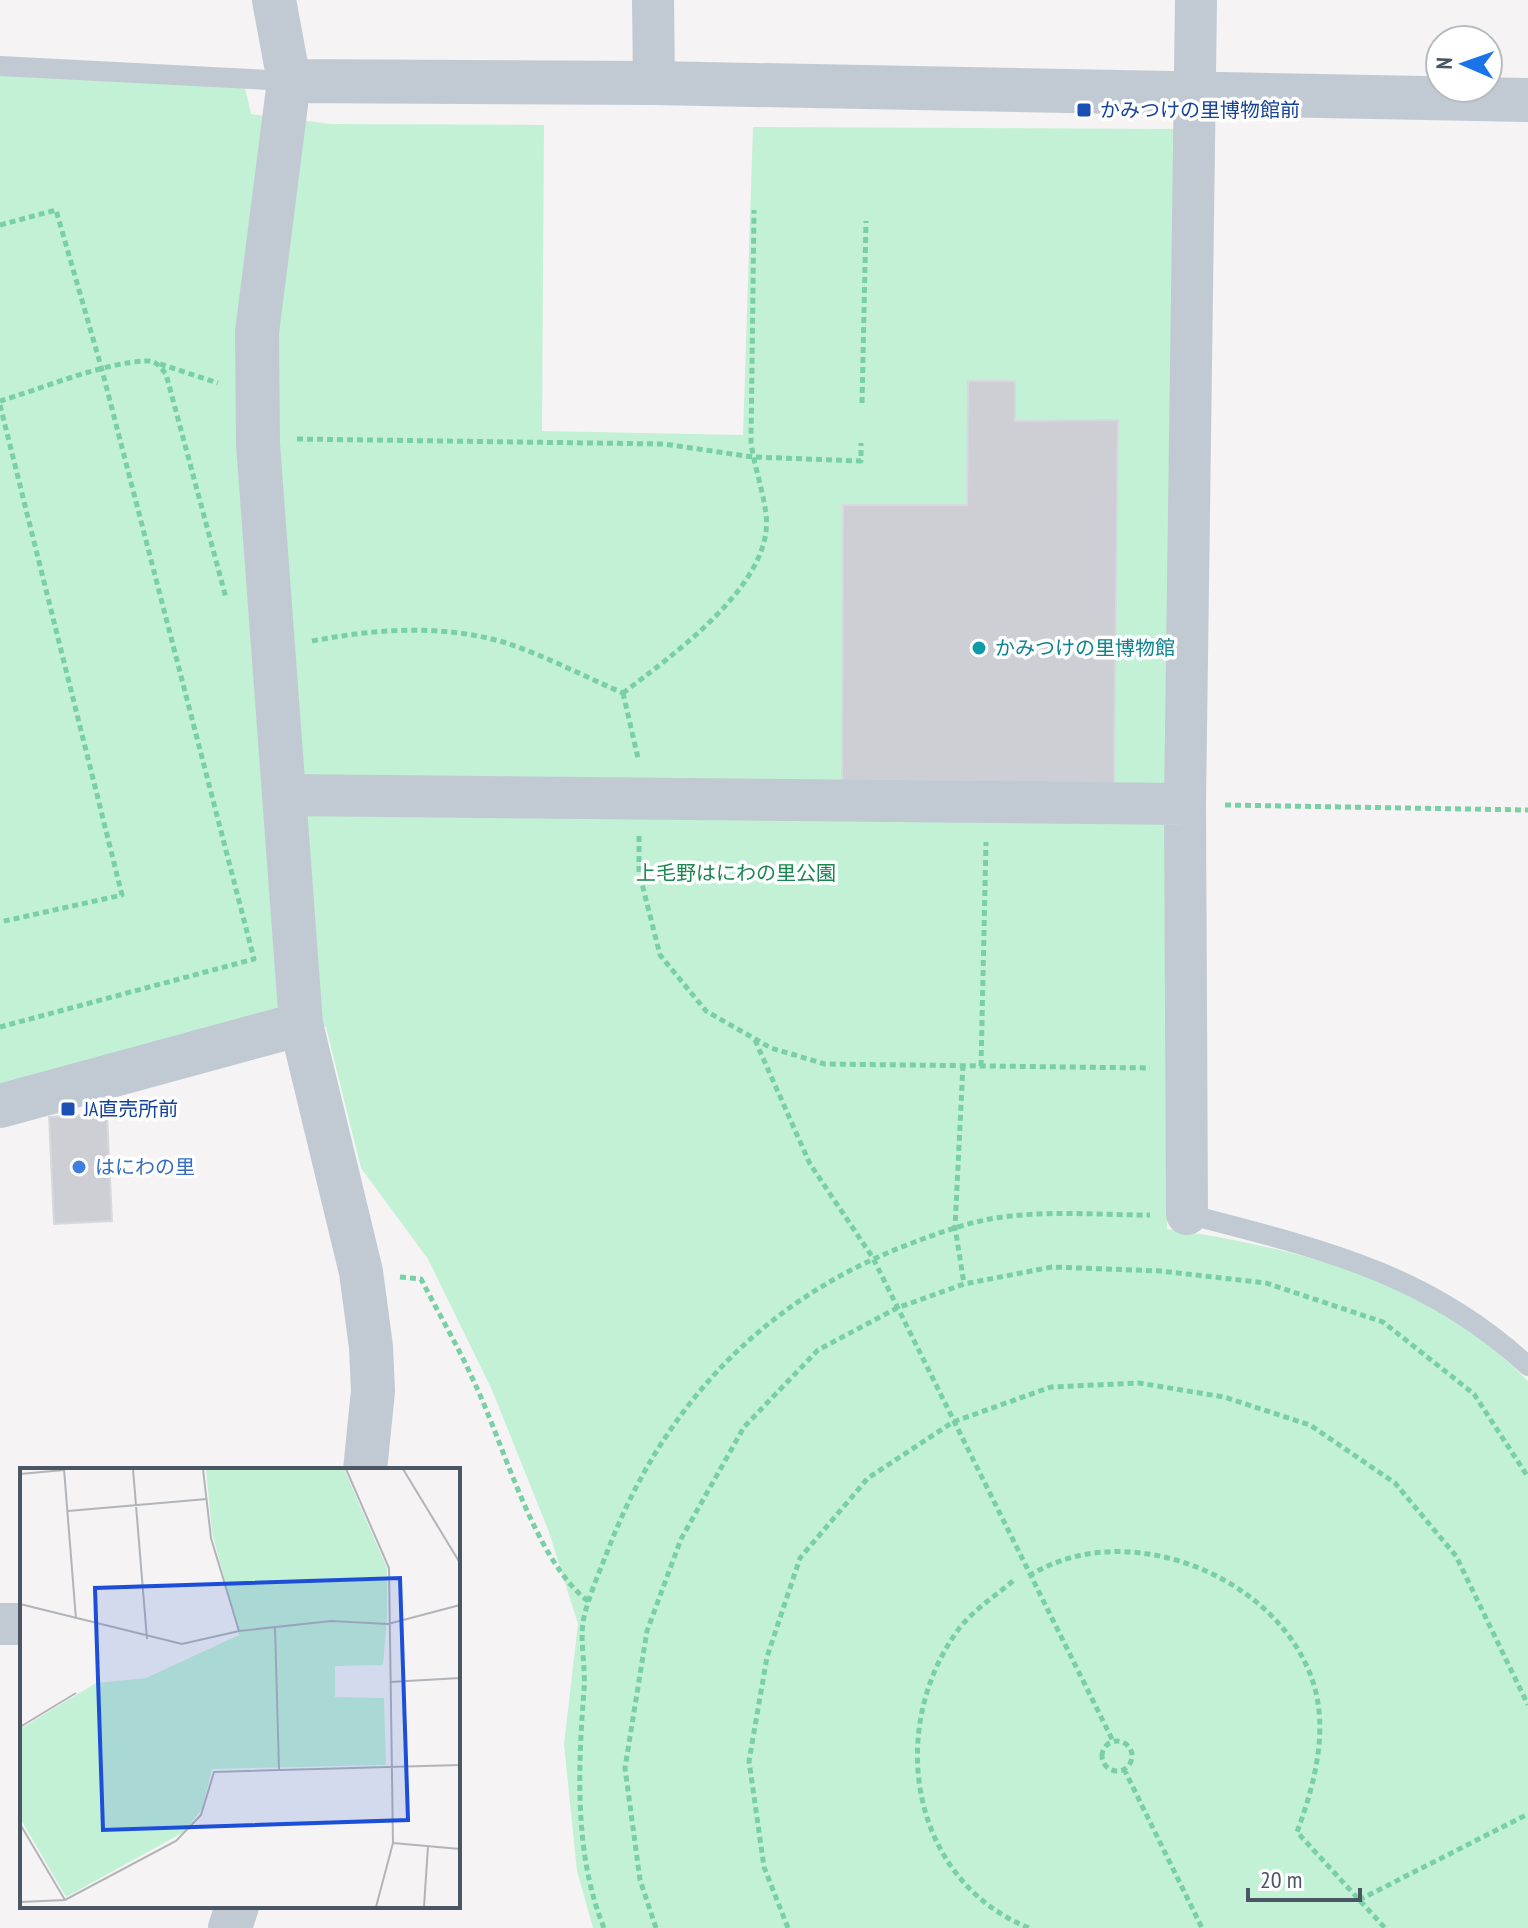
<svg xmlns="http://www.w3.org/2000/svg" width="1528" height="1928" font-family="'PT Sans Narrow','Noto Sans JP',sans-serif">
<rect width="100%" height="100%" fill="#f5f3f3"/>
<!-- green -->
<path fill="#c3f1d5" d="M0 73 245 88 251 114 331 124 544 125 542 431 743 435 753 127 1181 129 1167 1229C1253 1241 1374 1267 1448 1315 1478 1334 1503 1357 1528 1381V1928H593L577 1871 564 1744 578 1624 549 1532 492 1390 428 1259 361 1168 326 1027 273 1012 0 1085Z"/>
<!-- building -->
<path fill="#cdcfd5" stroke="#d7d9de" stroke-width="2" d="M968 381H1015V421L1118 420 1114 784 842 783 843 505H967Z
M107 1114 112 1221 54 1224 49 1117Z"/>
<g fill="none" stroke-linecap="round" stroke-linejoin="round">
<!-- path -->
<path stroke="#7ad0a6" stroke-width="5" stroke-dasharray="6 4" stroke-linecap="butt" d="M0 225 56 210 102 370 254 959 0 1027
M160 364 218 383
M0 401C40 389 106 362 146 361 156 360 160 367 166 374L226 598
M862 403 866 221
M0 405 122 895 0 922
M297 439 664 444 753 457 861 461V443
M312 641C375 629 440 624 503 642 544 655 583 676 623 693
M623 693 638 758
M623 693C671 656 775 584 766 514 763 490 754 466 751 442L754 210
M1225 805 1528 810
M639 836V872L660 955 706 1011 771 1048 825 1064 1150 1068
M755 1040 810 1164 873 1258 1113 1741
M963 1065 955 1227 964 1284
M981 1066 986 842
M400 1277 421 1279C439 1314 459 1348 475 1384 504 1445 535 1561 588 1601
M1029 1576C1125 1515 1278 1575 1313 1682 1329 1731 1314 1786 1297 1832L1385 1928
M1013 1581C995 1596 972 1611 958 1630 886 1729 910 1880 1029 1928
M1102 1756a15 15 0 1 1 30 0a15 15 0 1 1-30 0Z
M1124 1769 1202 1928
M1359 1900 1528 1814
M604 1928C574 1855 578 1767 584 1690 586 1667 579 1639 584 1617 589 1596 598 1575 606 1555 662 1406 763 1299 912 1243 944 1231 977 1219 1011 1216 1056 1211 1104 1215 1150 1215
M656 1928 640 1880 625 1768 647 1631 681 1539 744 1427 818 1350 897 1308 964 1284 1052 1267 1160 1271 1266 1283 1383 1322 1474 1394 1528 1477
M788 1928 764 1867 749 1761 767 1657 800 1558 868 1478 953 1422 1051 1387 1139 1383 1224 1397 1310 1425 1395 1483 1456 1556 1528 1705"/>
<!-- service -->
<path stroke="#c1cad2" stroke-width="20" d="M0 66 289 81
M1187 1214C1317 1248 1427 1272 1528 1366"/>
<!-- minor -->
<path stroke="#c1cad2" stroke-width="42" d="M653 0 654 83
M285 795 1185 804
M1187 1214 1185 804 1196 0
M0 1624H22"/>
<!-- tertiary -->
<path stroke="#c1cad2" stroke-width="44" d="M274 0 289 81 257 332 258 444 301 1024 361 1272 371 1347 373 1391 365 1470
M289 81 654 83 1528 100
M0 1106 301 1024
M230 1928 237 1906"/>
</g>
<!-- markers -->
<g fill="#1a4fb4" stroke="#fff" stroke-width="3">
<rect x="1076" y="102" width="16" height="16" rx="4"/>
<rect x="60" y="1101" width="16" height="16" rx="4"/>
</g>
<circle fill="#0f9aa8" stroke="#fff" stroke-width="3" cx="979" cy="648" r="8"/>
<circle fill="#3f7fe0" stroke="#fff" stroke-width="3" cx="79" cy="1167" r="8"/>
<g text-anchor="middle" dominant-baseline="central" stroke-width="7" stroke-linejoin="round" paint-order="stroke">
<!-- transit labels -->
<g font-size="20" fill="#164399" stroke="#fff" text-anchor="start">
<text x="1100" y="110">かみつけの里博物館前</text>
<text x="84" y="1109">JA直売所前</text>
</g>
<!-- culture labels -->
<g font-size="20" fill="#0d838f" stroke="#fff" text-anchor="start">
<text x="995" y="648">かみつけの里博物館</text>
</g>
<!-- park labels -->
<g font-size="20" fill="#17864f" stroke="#fff">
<text x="736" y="873">上毛野はにわの里公園</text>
</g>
<!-- shop labels -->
<g font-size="20" fill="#366cbe" stroke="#fff" text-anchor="start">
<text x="95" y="1167">はにわの里</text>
</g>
</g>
<!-- overview -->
<g transform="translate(20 1468)">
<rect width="440" height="440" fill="#f5f3f3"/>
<path d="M186 1H324L367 100V149L363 197 315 198V229L364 230 366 297 192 301 182 341 164 364 46 429 0 350V261L76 215 126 210 219 167 192 64Z" fill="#c3f1d5"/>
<path fill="none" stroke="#b1b4b9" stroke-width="2" d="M44 1 56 151M113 1 127 171M183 1 191 70 219 163M326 1 369 100 373 375 356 439M383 1 440 95M0 6 44 2M48 43 187 31M0 136 162 176 219 163 311 153 368 156 440 137M255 159 259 302M370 214 440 210M0 259 56 225M0 356 45 432M373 375 440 381M0 434 45 432 156 373 181 347 194 304 440 297M404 439 408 378"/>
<path fill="#1d4ed8" fill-opacity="0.15" stroke="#1d4ed8" stroke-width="4" d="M380 110 388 352 83 362 75 120Z"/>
<rect width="440" height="440" fill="none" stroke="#4a5661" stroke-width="4"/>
</g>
<!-- north arrow -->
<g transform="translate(1464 64) rotate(272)"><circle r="38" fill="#ffffff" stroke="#b7bbc0" stroke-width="2"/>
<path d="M0-6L14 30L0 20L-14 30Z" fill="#1a73e8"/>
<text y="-12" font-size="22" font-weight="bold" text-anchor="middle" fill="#4a5661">N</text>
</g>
<!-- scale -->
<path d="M1248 1888v12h112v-12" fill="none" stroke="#4a5661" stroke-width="4"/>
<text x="1260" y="1888" font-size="24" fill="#4a5661" stroke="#ffffff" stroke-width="6" paint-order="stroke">20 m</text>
</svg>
